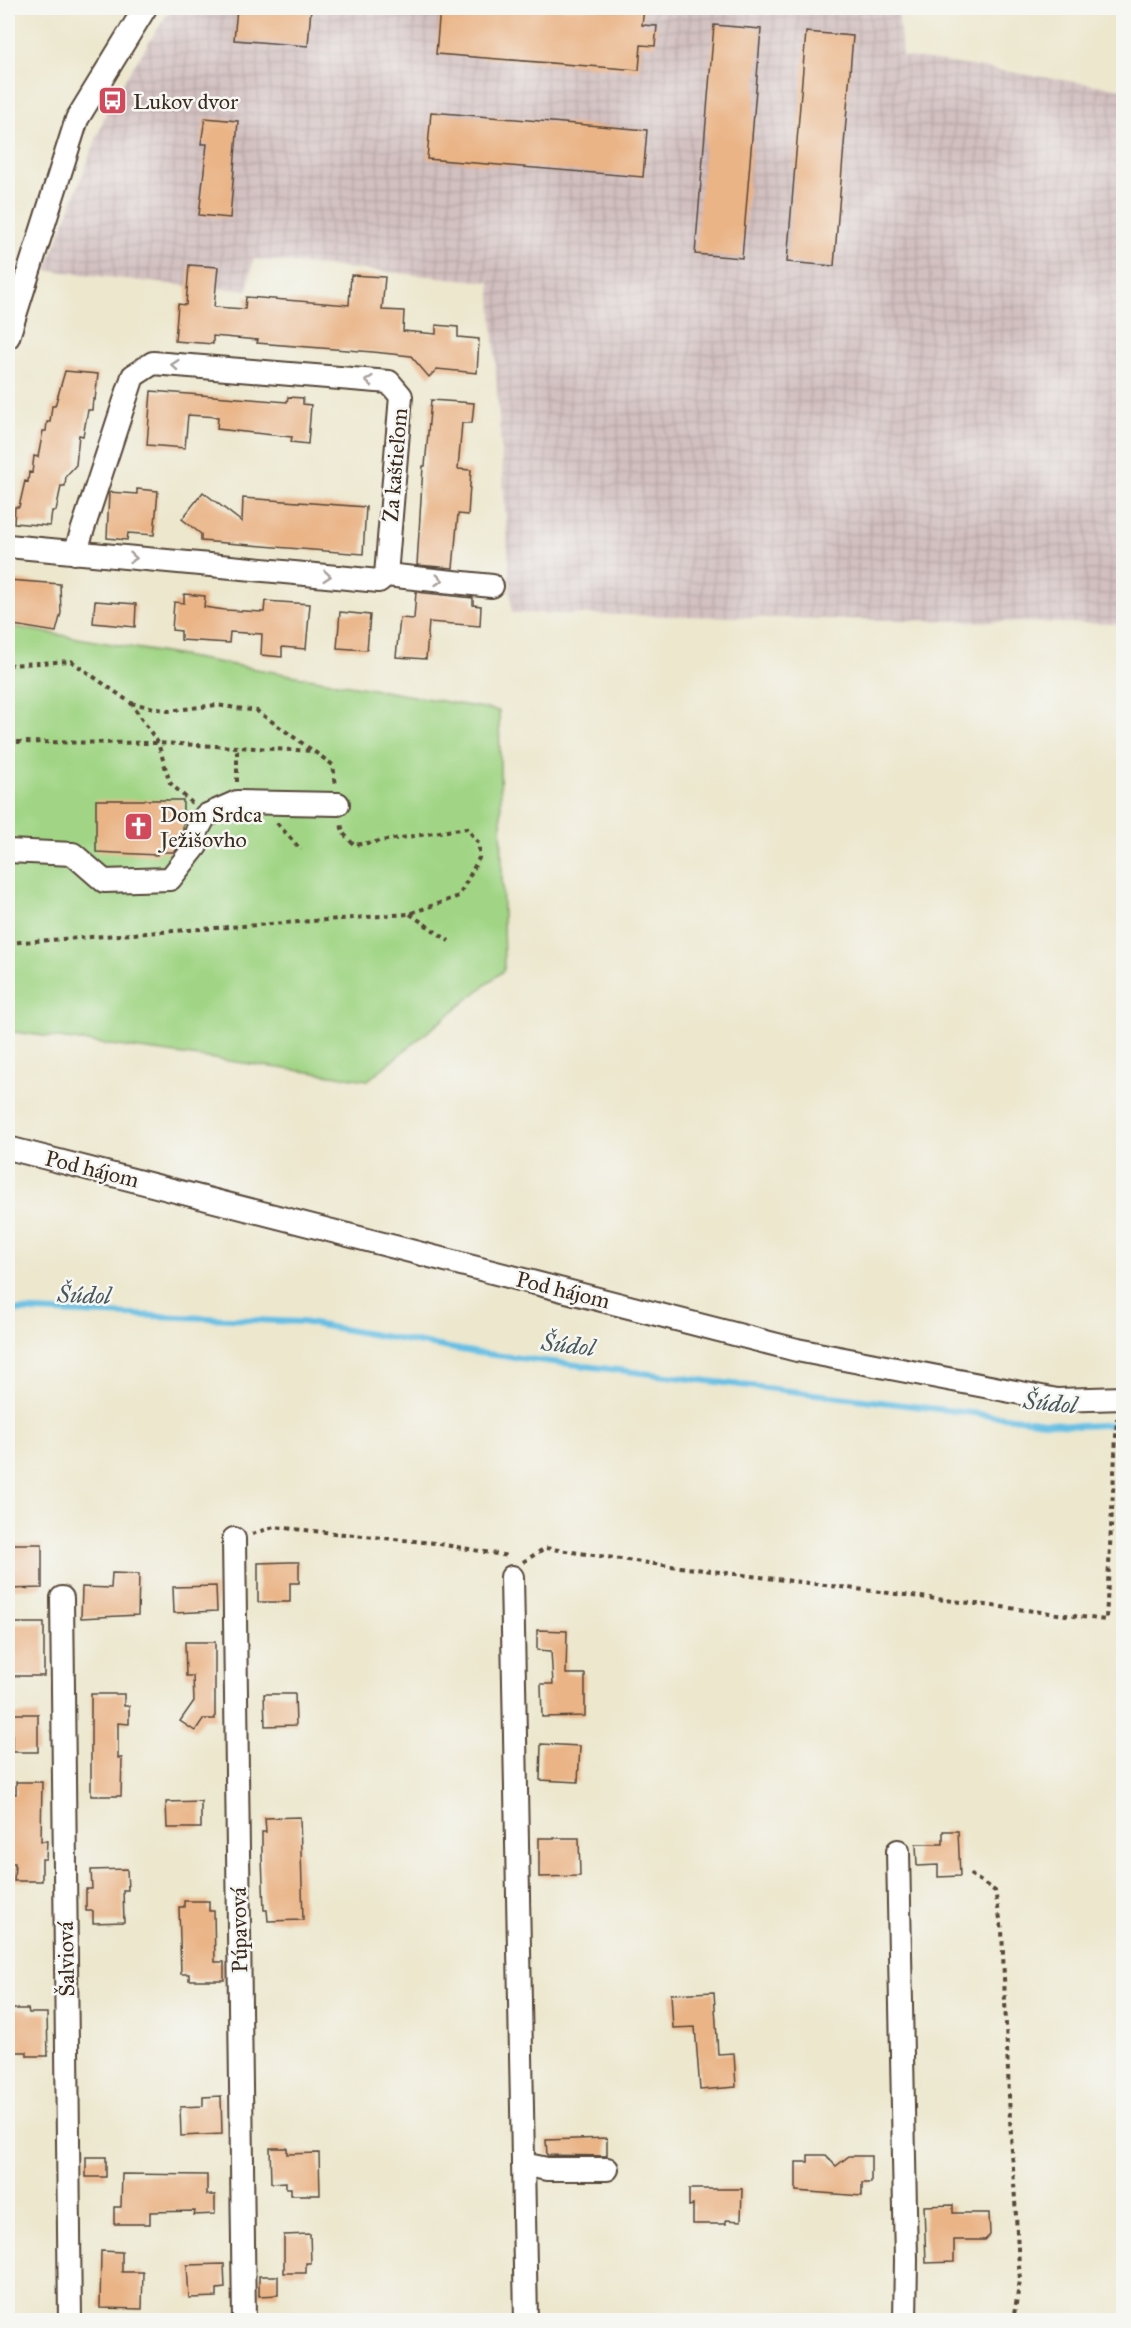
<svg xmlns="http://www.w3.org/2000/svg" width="1131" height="2328" font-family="'IM FELL Great Primer',serif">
<defs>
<pattern id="industrial-grid" width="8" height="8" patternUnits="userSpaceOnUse" patternTransform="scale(1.5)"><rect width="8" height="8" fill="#d2bfc0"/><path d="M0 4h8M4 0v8" fill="none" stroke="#b5a4a5"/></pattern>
</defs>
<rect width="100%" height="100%" fill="#f6f6f2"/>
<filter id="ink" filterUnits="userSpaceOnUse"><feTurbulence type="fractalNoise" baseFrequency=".0167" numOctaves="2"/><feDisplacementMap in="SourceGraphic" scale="12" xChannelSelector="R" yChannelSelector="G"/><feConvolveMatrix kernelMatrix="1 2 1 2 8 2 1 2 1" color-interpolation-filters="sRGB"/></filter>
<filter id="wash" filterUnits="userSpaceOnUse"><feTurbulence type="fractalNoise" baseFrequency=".008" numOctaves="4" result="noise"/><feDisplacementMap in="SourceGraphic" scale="24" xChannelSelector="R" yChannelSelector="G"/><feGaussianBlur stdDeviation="1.35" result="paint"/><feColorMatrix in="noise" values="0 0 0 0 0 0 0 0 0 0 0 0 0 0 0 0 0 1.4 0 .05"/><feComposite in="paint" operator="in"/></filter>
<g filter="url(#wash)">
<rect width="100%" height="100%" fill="#ece7cd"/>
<!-- industrial -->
<path fill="url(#industrial-grid)" d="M171 8H898L902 56 1123 89 1124 587 1121 624 512 613 490 282 253 259 248 290 195 287 46 270 110 103Z"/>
<!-- park -->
<path fill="#a1d585" stroke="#6e8052" stroke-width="1.5" d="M8 626 499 711 504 970 368 1080 8 1031Z"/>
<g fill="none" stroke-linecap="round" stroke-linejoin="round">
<!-- stream -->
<path stroke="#66bfe4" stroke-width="6" d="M8 1310 302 1322 478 1353 1078 1426 1124 1424"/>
</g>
<g id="blocks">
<!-- building -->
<path fill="#eab486" d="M237 8H311L308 46 234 40Z
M440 8H644L642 25 657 26 655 46 641 45 639 70 436 54Z
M714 25 761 29 742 258 695 254Z
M806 32 853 36 834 266 787 262Z
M431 112 647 130 643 177 427 159Z
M205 118 238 121 230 218 199 215 207 144H201Z
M189 265 218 267 214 307 245 309 246 297 349 305 351 275 385 277 382 310 404 311 403 331 436 334V325L458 327V337L479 339 477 373 437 369 429 377 411 356 373 352 257 343 258 340 213 336V344L175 341 178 304 186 305Z
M65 371 98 374 95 400 93 399 92 410H88L83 436 79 435 76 465 66 476 65 486H61L56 511H52L50 526 14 523 15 507H19L25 481 28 482 29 472 32 473 34 456 38 457 43 431H46L47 422H50L52 406H55Z
M151 391 287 402 288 397 303 398V404L311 405 308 444 291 442 292 437 217 429 218 417 188 415 185 448 147 445Z
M431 400 474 403 472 423H462L458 469 471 470 468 515 458 514 453 568 417 565 423 466H425Z
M137 489 158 491 154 535 128 533 127 540 107 538 109 492 137 494Z
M203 492 242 522 243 498 366 507 363 554 201 541V534L182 519Z
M8 580 60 584 61 613 56 632 13 625 14 617H8Z
M416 592 473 598V605L481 606 480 626 429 622 426 659 396 657 400 618 414 619Z
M184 594 205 596 204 607 225 610 264 612 265 601 310 604 306 649 282 647V657L261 655 262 634 230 632 229 643 181 640V631L172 630 174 602 184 603Z
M95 601 136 604 135 627 93 623Z
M340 612 370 615 367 650 337 648Z
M96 800H183V841L174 852H157V855L96 852Z
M8 1544H42V1588L8 1589Z
M290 1562H299V1583H290V1602H258V1563Z
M112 1573 139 1574 138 1615 81 1618 82 1587 111 1588Z
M216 1586 217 1611 174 1613 173 1587Z
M8 1623H44V1676H8Z
M537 1630 567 1631 566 1674H585V1716L542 1717 541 1684H553L551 1651 537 1650Z
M185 1642H215V1719H203L195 1731 180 1721 194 1701 193 1676H186Z
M91 1694H124V1706H129V1724L118 1723V1758H122L121 1796H91Z
M264 1694H295L296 1725 265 1726Z
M12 1714H38V1752H12Z
M541 1744 580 1746 578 1782 540 1780Z
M16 1782H42L41 1841H47L46 1859H42V1881H14L15 1863H8V1794H16Z
M201 1801V1828H167L166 1802Z
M300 1817 303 1920 268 1921 267 1910H264L262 1857V1832H266L265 1818Z
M943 1831H958L960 1876 938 1877V1865L917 1866 916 1844H943Z
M539 1838H579L580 1876 539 1877Z
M127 1869 128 1890H123L124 1922 93 1923V1911H86V1889H92L91 1870Z
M184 1901H209V1911H214L215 1962H224V1980H189V1974H181L179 1907H184Z
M714 1992 718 2054 734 2053 736 2087 700 2090 695 2027 673 2028 671 1994Z
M8 2009H28L29 2013H47L48 2056H27V2052H8Z
M221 2096 222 2134 181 2136 180 2107 203 2106V2097Z
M607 2138V2156L547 2155 546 2140Z
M270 2148H287V2154L319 2153 320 2195H291V2188H286V2182L271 2183Z
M808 2155H825L836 2166 849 2156H871V2183H862V2196L796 2191V2162H808Z
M86 2157H106V2177H86Z
M122 2174 207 2175V2195H215V2214L194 2215 195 2211 150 2212V2224H114V2207H121Z
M689 2189H742L741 2221 726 2220V2224H693V2205L689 2206Z
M953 2205V2213H989L990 2235 985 2240H954V2262L926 2263 924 2206Z
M310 2234 311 2263H306V2273H284V2235Z
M101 2251 122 2252V2272H143L142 2309 100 2308Z
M224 2264 225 2288 217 2289V2297L189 2298 187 2265Z
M259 2276H278V2295L259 2296Z"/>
</g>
</g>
<g filter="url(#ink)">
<use href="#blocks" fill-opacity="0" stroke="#564638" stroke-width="1.5"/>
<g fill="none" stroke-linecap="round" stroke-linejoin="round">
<defs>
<path id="minor" d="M8 337 77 119 145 8
M8 546 379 581 386 575 401 396 389 382 153 363 133 376 75 553
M386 575 492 586
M8 851 73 854 104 881 170 879 196 846 197 831 205 816 237 802 338 804
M8 1148 797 1350 1057 1400 1124 1398
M234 1539 244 2320
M512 1577 526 2320
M62 1598 70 2320
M898 1851 906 2260 905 2320
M523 2164 547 2169H607"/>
</defs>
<!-- minor casing -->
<use href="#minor" stroke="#564638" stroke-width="26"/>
<!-- path -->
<path stroke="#564638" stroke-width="4" stroke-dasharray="4.5 4.5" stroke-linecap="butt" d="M8 665 71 661 131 703 158 743 170 783 192 803
M131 703 168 711 216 705 257 711 333 765 336 786
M8 742 158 743 313 751
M237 782V747
M277 823 301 850
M410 914 449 941
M8 943 409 914 459 896 479 858V844L467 828 354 845 343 833 341 823
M252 1534 274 1527 434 1543 508 1556
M523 1562 545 1548 655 1564 1106 1620 1117 1418
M970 1874 995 1891 1002 1930 1010 2119 1020 2281 1013 2320"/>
<!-- minor -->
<use href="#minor" stroke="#fff" stroke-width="22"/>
</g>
<!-- one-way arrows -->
<defs><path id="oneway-chevron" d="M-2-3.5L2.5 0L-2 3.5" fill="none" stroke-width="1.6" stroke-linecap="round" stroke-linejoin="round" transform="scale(1.5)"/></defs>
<g stroke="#a79f9a">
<use href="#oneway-chevron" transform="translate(175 365) rotate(-175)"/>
<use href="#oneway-chevron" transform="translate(369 381) rotate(-175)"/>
<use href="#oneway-chevron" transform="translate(133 558) rotate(5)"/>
<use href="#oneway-chevron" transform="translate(327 576) rotate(5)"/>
<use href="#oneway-chevron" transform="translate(439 580) rotate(6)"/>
</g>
</g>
<!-- icons -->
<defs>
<symbol id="bus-square" viewBox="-11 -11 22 22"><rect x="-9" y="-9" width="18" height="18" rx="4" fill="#d1495b" stroke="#f6f6f2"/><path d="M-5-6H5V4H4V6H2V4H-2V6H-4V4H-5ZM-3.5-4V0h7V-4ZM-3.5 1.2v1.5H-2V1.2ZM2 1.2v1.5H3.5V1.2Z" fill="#fff"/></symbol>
<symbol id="church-square" viewBox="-11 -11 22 22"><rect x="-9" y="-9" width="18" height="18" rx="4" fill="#d1495b" stroke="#f6f6f2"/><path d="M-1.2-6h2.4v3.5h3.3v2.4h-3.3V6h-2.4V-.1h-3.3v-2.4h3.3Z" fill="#fff"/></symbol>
</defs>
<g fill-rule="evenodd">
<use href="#bus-square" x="96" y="84" width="33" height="33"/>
<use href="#church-square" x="122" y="810" width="33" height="33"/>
</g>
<g text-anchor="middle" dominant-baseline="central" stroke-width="5" stroke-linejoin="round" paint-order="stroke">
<!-- poi labels -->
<g font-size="22" fill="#3b2a1e" stroke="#f6f6f2" text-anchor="start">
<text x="133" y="101">Lukov dvor</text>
<text x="160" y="814">Dom Srdca<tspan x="160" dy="25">Ježišovho</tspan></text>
</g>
<!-- street labels -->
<g font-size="22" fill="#3b2a1e" stroke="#f6f6f2">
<text transform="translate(395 465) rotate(-85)">Za kaštieľom</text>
<text transform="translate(92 1169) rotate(14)">Pod hájom</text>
<text transform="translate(563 1290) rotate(14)">Pod hájom</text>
<text transform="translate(239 1930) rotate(-91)">Púpavová</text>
<text transform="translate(66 1959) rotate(-91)">Šalviová</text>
</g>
<!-- water labels -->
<g font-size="24" font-style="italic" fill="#485759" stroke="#f6f6f2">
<text transform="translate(84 1295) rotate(2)">Šúdol</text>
<text transform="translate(568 1345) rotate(7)">Šúdol</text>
<text transform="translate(1050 1403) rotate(6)">Šúdol</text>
</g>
</g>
<!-- margin -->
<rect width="1131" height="2328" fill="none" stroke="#f6f6f2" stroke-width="30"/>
</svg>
